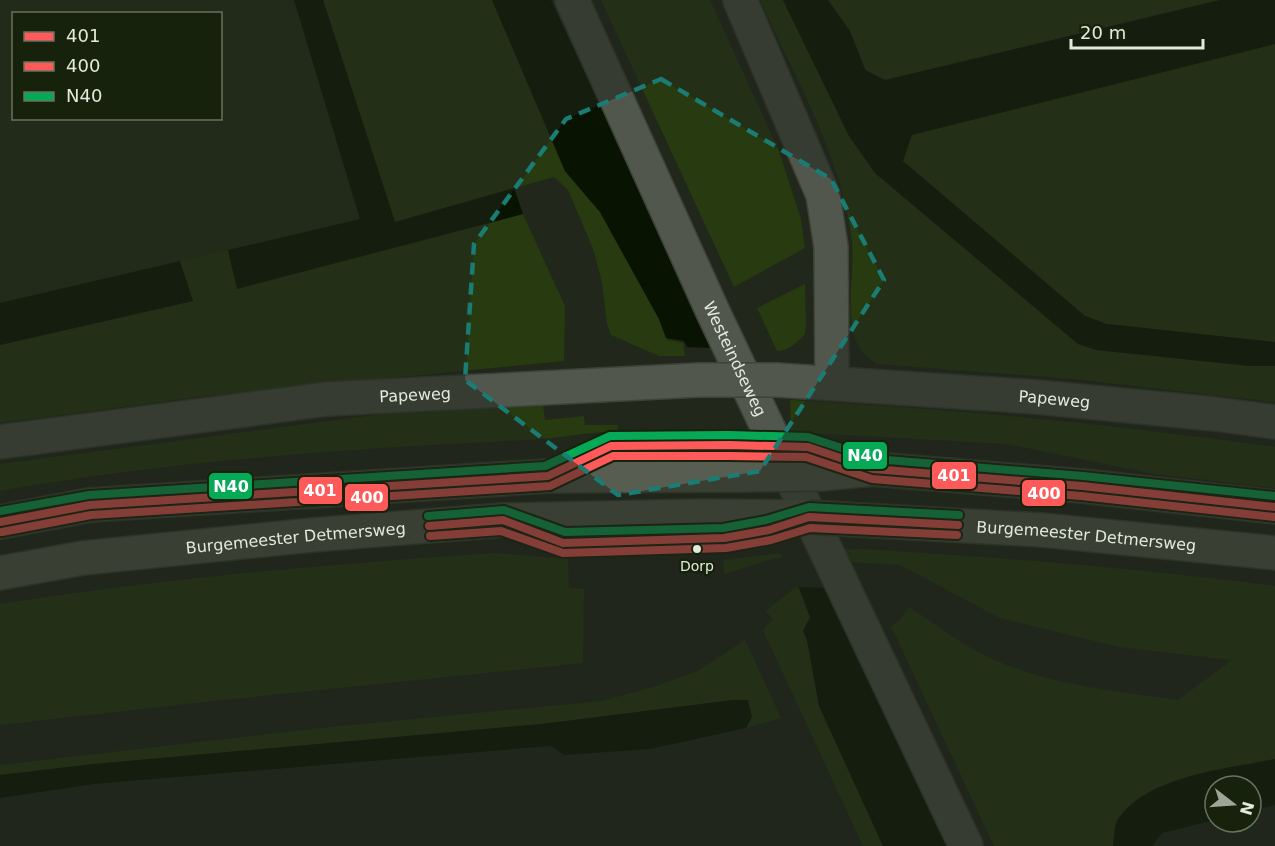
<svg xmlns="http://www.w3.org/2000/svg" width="1275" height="846" font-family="'DejaVu Sans',sans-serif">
<rect width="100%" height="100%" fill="#21271b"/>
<!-- built -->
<path fill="#253218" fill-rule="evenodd" d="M0 0H294L360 220 0 303ZM14 14H220V118H14Z"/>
<!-- green -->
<path fill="#273a10" d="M323 0H492L565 171 600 212 659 319 667 340 683 343 685 356H659L611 335 607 324 602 283 594 251 568 190 554 177 395 222Z
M601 0H710L779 151 801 219 805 248 734 287Z
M760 0H783L849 136 875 173 1078 344 1096 350 1250 366H1275V402L1074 379 877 364C872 360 864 355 860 349 843 321 855 274 852 241 843 159 794 75 760 0Z
M828 0H1220L885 80 866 70 850 31Z
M1275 44V342L1107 324 1085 316 903 161 911 135Z
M523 214 565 306 564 361 206 396 0 423V345L193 301 180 261 228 250 237 288Z
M805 284 806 323 805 334C798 342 788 351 777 351L757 308Z
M790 400C952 409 1114 424 1275 447V488L1154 474 1007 444 791 432Z
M543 405 545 420 584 416 585 425H618L617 431C587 432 557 439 527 440 350 449 174 460 0 491V464L382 414Z
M860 549C999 557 1137 568 1275 586V759L1179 780 1117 821 1113 846H994L891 626 899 621 909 607C934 623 959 643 986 656 1046 685 1113 691 1178 700L1232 660 1119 647 1000 618 900 565 776 558 724 574 723 560 792 552Z
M494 553 568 559 569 588 584 589 583 663 204 702 0 725V604C164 578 329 564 494 553Z
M796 587 799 588 810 618 803 631 807 640 819 706 883 846H863L763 630 773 619 765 611Z
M745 640 781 718 746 728 752 717 733 700 542 724 94 764 0 775V765L321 728 602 701 656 686 698 671Z"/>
<!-- water -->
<path fill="#081302" d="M294 0H323L395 222 514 188 523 214 237 289 228 250 360 219Z
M492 0H551L661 236 846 620 947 846H883L819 706 807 640 803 631 810 617 799 588 684 341 666 338 659 319 600 212 565 171Z
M783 0H828L850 31 865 70 885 80 1220 0H1275V44L912 135 903 161 1085 316 1107 324 1275 342V366H1250L1096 350 1078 344 875 173 849 136Z
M180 261 193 301 0 345V303Z
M733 700H748L752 717 746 728 650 749 564 755 551 746 94 784 0 798V775L94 764 542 724Z
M1275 759V805L1251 811V786H1215V820L1162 833 1152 846H1113C1114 838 1114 826 1118 819 1148 775 1227 769 1275 759Z"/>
<!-- pier -->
<path fill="#21271b" d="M684 347 717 348 835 588 796 587Z"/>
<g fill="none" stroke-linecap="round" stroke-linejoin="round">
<defs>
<g id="minor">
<path id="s1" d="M572 0 713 312 966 846"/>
<path d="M740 0 823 195 831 247 832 383"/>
<path id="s2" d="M777 380 1037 397 1215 414 1275 422"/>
<path id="s3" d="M0 442 327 399 699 380"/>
</g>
<g id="major">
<path d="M821 474 873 469 1082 486 1275 507"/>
<path id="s4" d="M841 519 1042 530 1275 553"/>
<path d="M0 522 90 505 548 476 744 475"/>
<path id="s5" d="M0 573 83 558 312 535 503 520 700 516 809 517"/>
</g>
</defs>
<!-- minor casing -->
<use href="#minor" stroke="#3e4339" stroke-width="36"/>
<!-- major casing -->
<use href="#major" stroke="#3e4339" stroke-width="36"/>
<!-- minor -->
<use href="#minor" stroke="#52574e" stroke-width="33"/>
<!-- major -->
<use href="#major" stroke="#575e51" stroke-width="33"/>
<defs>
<path id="minor-bridge" d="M699 380H777"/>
<path id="major-bridge" d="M744 475 821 474
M809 517 841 519"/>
</defs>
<!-- minor-bridge casing -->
<use href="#minor-bridge" stroke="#3e4339" stroke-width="36" stroke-linecap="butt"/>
<!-- major-bridge casing -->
<use href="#major-bridge" stroke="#3e4339" stroke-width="36" stroke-linecap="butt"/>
<!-- minor-bridge -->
<use href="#minor-bridge" stroke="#52574e" stroke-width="33"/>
<!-- major-bridge -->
<use href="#major-bridge" stroke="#575e51" stroke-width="33"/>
<defs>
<path id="bus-1" d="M0 522 90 505 548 476 611 446 729 445 808 447 873 469 1082 486 1275 507
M429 526 503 520 563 543 724 538 769 530 809 517 958 525"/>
<path id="bus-2" d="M2 532 91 515 550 486 613 456H729L806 457 872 479 1081 496 1274 517
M430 536 501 531 563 553 726 548 771 540 810 528 957 535"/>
<path id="bus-3" d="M0 511 89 495 545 466 610 436 729 435 808 437 875 459 1083 476 1275 496
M428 516 504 510 565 532 723 528 766 520 809 507 959 515"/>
</defs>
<!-- bus-1 casing -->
<use href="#bus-1" stroke="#17220c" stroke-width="12"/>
<!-- bus-2 casing -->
<use href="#bus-2" stroke="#17220c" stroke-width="12"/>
<!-- bus-3 casing -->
<use href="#bus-3" stroke="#17220c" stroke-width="12"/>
<!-- bus-1 -->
<use href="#bus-1" stroke="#ff5a5a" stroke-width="8"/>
<!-- bus-2 -->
<use href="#bus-2" stroke="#ff5a5a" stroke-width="8"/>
<!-- bus-3 -->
<use href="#bus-3" stroke="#06aa56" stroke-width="8"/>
</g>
<!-- marked area -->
<path d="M0 0H1275V846H0ZM661 79 831 179 884 280 760 471 618 495 465 380 474 244 566 119Z" fill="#21271b" fill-opacity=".55" fill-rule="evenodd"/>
<path fill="none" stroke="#1a7c73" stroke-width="4.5" stroke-dasharray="12 8" stroke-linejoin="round" d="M661 79 831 179 884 280 760 471 618 495 465 380 474 244 566 119Z"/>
<!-- markers -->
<circle fill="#e2eadb" stroke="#17220c" stroke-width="2" cx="697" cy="549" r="5"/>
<g text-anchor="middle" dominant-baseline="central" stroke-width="5" stroke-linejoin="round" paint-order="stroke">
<!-- bus labels -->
<g font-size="14" fill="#e2eadb" stroke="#17220c">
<text x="697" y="566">Dorp</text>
</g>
<!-- street labels -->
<g font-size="16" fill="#e2eadb" stroke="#17220c">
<text stroke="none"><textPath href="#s1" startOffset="394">Westeindseweg</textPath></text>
<text stroke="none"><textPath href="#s3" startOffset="418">Papeweg</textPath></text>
<text stroke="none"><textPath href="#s2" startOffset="278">Papeweg</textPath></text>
<text stroke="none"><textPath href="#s4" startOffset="246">Burgemeester Detmersweg</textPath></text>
<text stroke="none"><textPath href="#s5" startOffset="298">Burgemeester Detmersweg</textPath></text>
</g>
</g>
<g stroke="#17220c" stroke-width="2">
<rect x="842" y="441" width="46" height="29" rx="6" fill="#06aa56"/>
<rect x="931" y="461" width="46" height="29" rx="6" fill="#ff5a5a"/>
<rect x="208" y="472" width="45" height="28" rx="6" fill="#06aa56"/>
<rect x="298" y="476" width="45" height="29" rx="6" fill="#ff5a5a"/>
<rect x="1021" y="479" width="45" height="28" rx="6" fill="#ff5a5a"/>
<rect x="344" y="483" width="45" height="29" rx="6" fill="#ff5a5a"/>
</g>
<g font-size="16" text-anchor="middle" font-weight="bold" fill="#fff">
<text x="865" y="461">N40</text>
<text x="954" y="481">401</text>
<text x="231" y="492">N40</text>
<text x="320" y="496">401</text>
<text x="1044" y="499">400</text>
<text x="367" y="503">400</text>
</g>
<!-- legend -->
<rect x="12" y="12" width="210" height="108" fill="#17220c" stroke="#68725f" stroke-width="1.5"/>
<rect x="24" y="32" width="30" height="9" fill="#ff5a5a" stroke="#68725f" stroke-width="1.5"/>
<text x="66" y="42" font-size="18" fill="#e2eadb">401</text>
<rect x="24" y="62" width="30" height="9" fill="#ff5a5a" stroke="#68725f" stroke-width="1.5"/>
<text x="66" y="72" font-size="18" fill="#e2eadb">400</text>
<rect x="24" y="92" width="30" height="9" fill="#06aa56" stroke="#68725f" stroke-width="1.5"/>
<text x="66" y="102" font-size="18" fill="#e2eadb">N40</text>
<!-- north arrow -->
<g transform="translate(1233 804) rotate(107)"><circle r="28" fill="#17220c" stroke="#68725f" stroke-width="1.5"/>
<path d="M0-4.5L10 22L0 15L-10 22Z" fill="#9ea698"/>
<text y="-9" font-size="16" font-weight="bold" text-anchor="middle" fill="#e2eadb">N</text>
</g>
<!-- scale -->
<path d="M1071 39v9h132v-9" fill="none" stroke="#e2eadb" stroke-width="3"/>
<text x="1080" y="39" font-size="18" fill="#e2eadb" stroke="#17220c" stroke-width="4.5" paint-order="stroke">20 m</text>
</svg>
